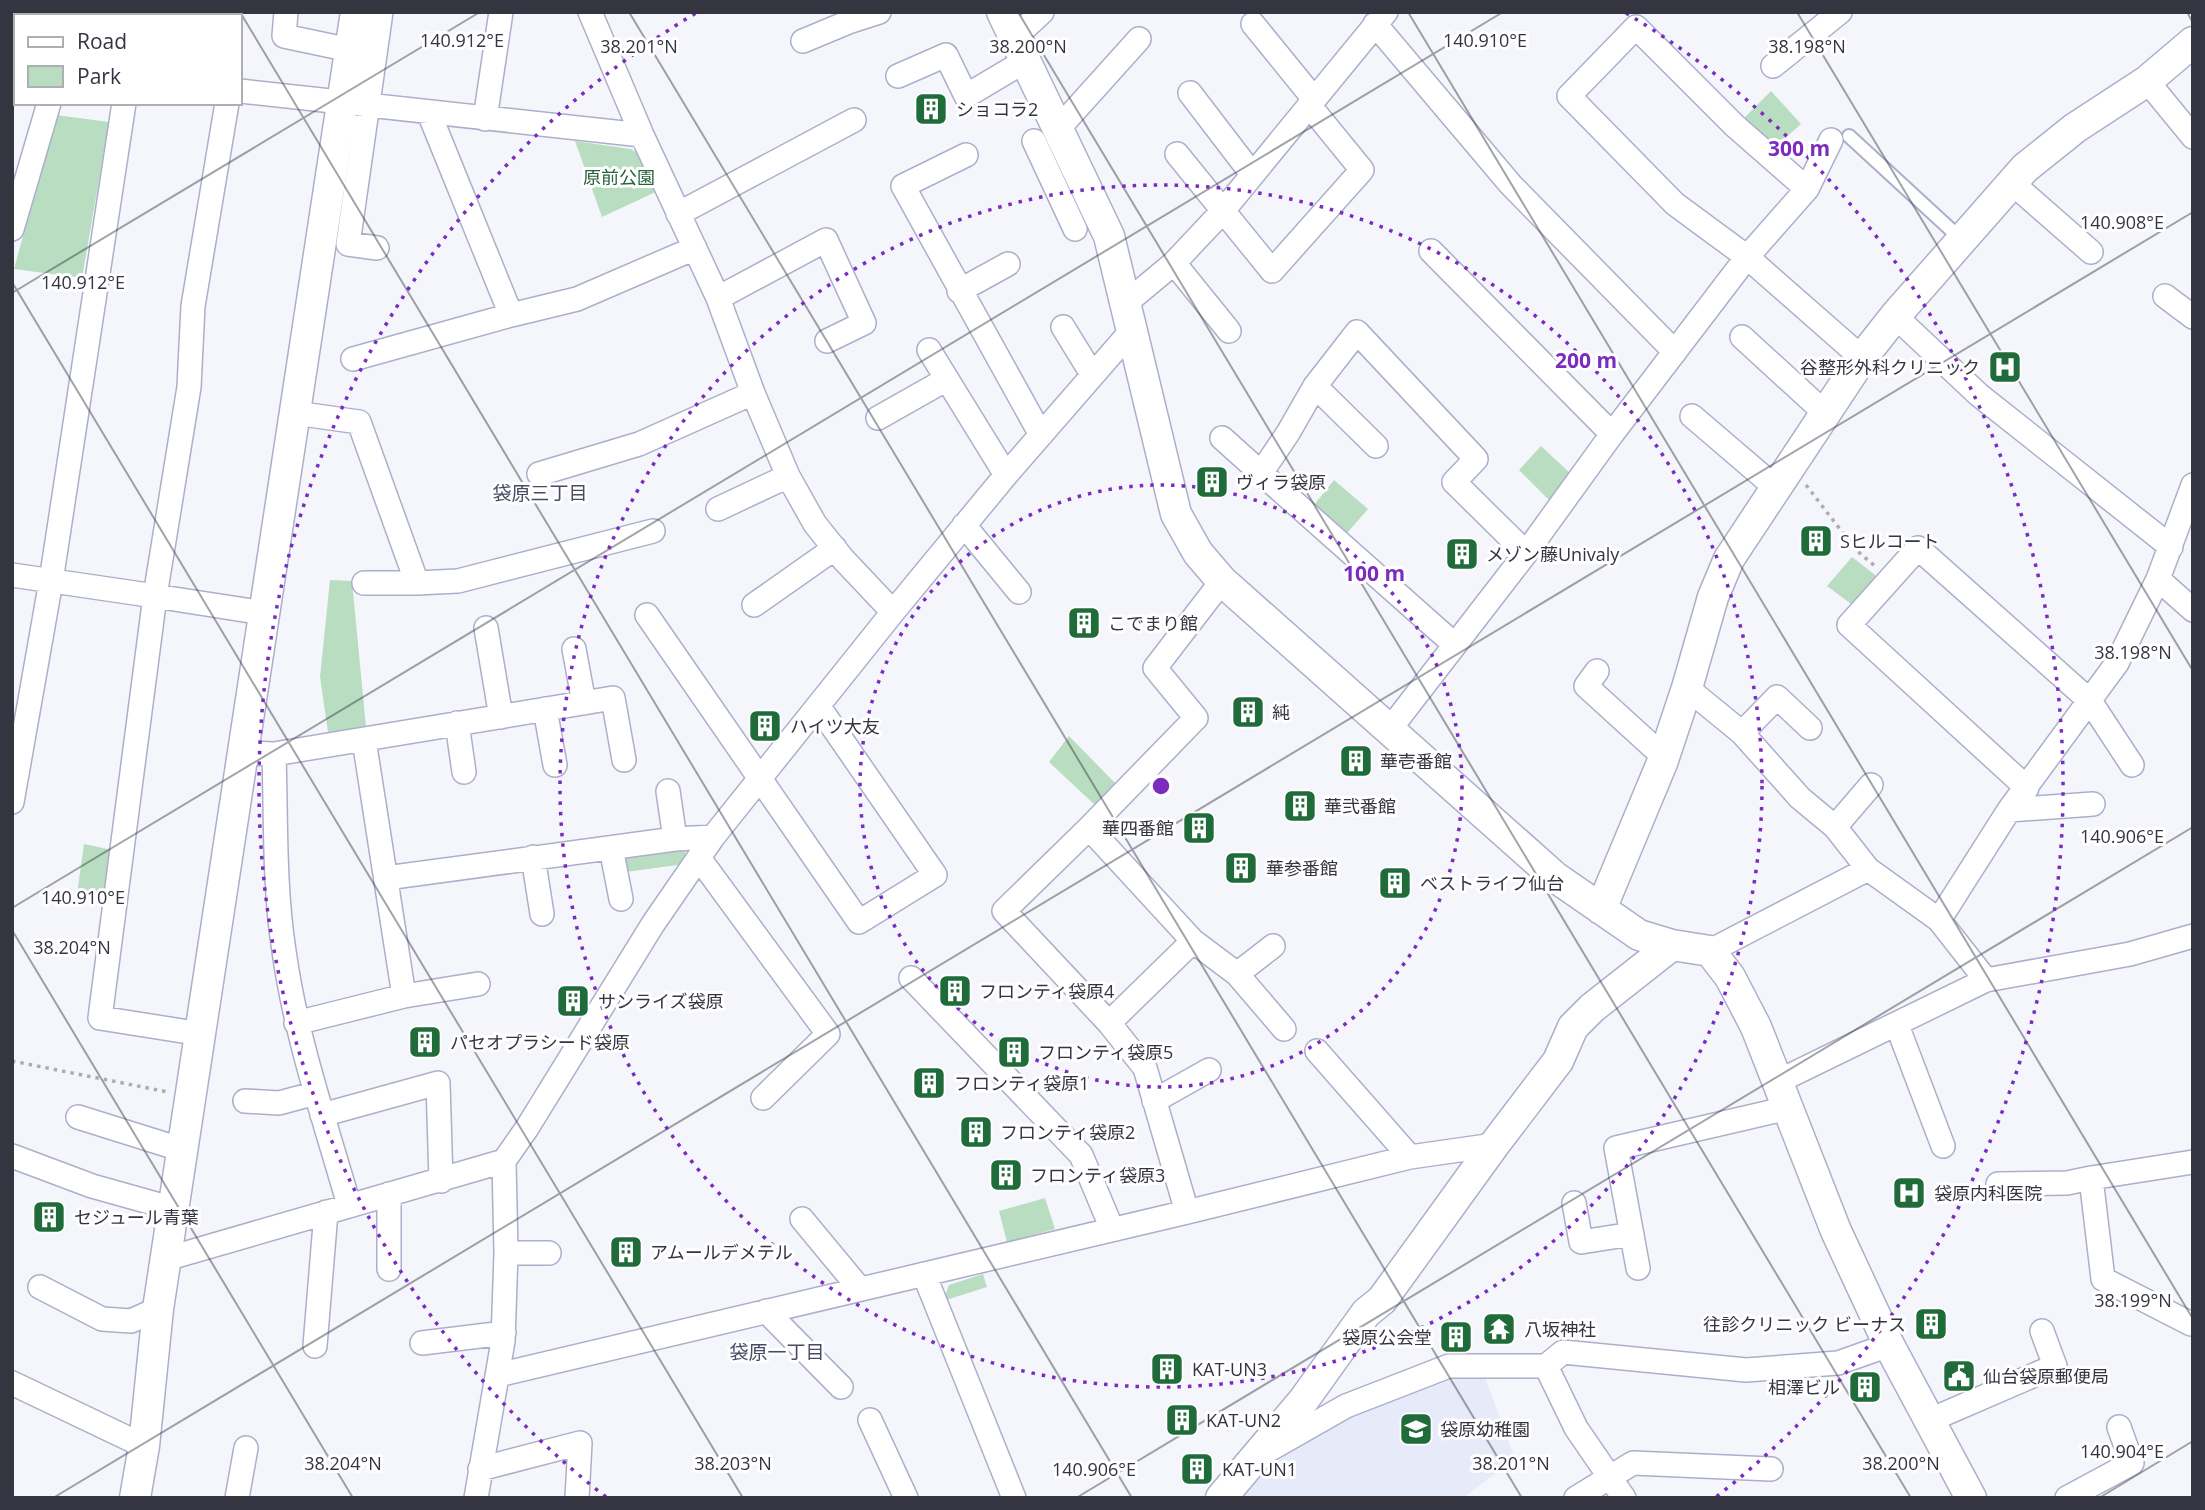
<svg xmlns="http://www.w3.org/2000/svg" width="2205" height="1510" font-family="'Open Sans','Noto Sans JP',sans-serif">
<rect width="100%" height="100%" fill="#f5f6fc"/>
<!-- built -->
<path fill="#e7eaf8" d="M1464 1375 1485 1377 1515 1459 1463 1498H1241L1265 1472 1298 1444 1357 1414Z"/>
<!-- green -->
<path fill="#b8ddc0" d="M1771 91 1801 124 1774 148 1744 118Z
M56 115 109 122 82 278 14 269Z
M575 141 631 149 646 159 660 190 602 217Z
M1541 446 1571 474 1549 500 1519 470Z
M1334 480 1368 509 1347 533 1314 505Z
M1852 557 1875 575 1878 583 1855 607 1827 586Z
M330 580 352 581 366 727 328 732 320 677Z
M1069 736 1119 787 1097 807 1049 762Z
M84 844 117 851 107 901 77 894Z
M682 848 688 856 678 865 625 872 621 857Z
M1045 1198 1055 1229 1007 1242 999 1211Z
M983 1274 987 1287 943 1301 949 1285Z"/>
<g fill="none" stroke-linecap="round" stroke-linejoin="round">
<defs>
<path id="service" d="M1849 136 1961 239"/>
<path id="minor" d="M286 12 284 36 350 50
M590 12 642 135 718 298 753 393 788 476 815 524 843 559 893 612
M76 16 77 12
M188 16V12
M1253 24 1314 99
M1375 24 1511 185 1675 352
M1014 38 1042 12
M803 41 851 21 879 12
M1773 66 1840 12
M898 76 946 55 966 96 1025 61
M2147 81 2193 137
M240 91 642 135
M1190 93 1252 174
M227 103 193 306 189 387 155 596 264 613
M429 113 511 315 577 299 695 248
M485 119 501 12
M1058 129 1139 39
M1034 141 1075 229
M1177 154 1272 271 1362 170 1309 105
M966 155 903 186 1041 435
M2011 182 2091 252
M1807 189 1831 140
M678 214 854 120
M12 229 49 103
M377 248 348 244 381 12
M1431 251 1612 434
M1174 263 1229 331
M959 291 1008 264
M2165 296 2193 317
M718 298 826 240 864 323 827 341
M1126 303 1174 263 1222 212 1386 12
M1895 316 1979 395 2171 547
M1063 327 1092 374
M1742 337 1825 413
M929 350 1006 475
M353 359 511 315
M1315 386 1376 446
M295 413 359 422 417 583 458 581 653 531
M1692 416 1776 488
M878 418 947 379
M1222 438 1261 473
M539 474 639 444 753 393
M718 509 788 476
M964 525 1019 592
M12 575 155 596 100 1018 201 1034
M2158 579 2193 610
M364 583H417
M754 605 835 548
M647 615 859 922 935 875 819 707
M486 628 501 717
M1455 645 1261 473 1288 433 1315 386 1357 332 1476 459 1454 482 1526 553
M574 649 584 703
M1597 671 1586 686 1664 757
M1687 688 1742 733 1800 798 1835 827 1868 869 1939 920 1986 980
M545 709 555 765
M457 723 464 772
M1390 729 1526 553 1612 434 1747 257 1807 189 1735 126 1636 27 1569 96 1675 204 1747 257 1862 358
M1742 733 1777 697 1810 728
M364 740 404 996
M244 753 274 754C276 819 274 887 284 951 296 1038 325 1121 349 1205
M274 754 613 698 624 760
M2027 788 1849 625 1918 548 2090 701 2132 765
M668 791 675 839
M12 802 51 581 124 103
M2009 810 2093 804
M1835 827 1871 785
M1089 828 1193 941 1109 1023
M611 848 621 899
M533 857 542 914
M699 858 828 1034 763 1098
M386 878 675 839 713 837
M1939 920 2009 810 2117 663 2158 579 2193 485
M1193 941 1237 974 1284 1029
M1710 951 1868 869
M1237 974 1273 946
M911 978 1081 1155 1112 1229
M296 1023 404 996 478 984
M1897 1025 1943 1146
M1317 1051 1410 1157
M1777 1082 1986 980 2130 954 2193 936
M245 1101 279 1103 316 1093
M1154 1101 1209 1070
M322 1115 438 1083 441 1181
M78 1117 183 1150
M12 1156 92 1186 174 1209
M504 1161 527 1128 653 924 713 837 893 612 1006 475 1133 329
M2193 1162 2091 1178 2103 1279 2191 1324 2193 1322
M1998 1184 2067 1183 2091 1178
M1574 1203 1581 1242 1632 1234
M1187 1212 1145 1068 1109 1023 1004 911 1089 828 1196 718 1155 668 1222 581
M802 1219 860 1289
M506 1253H549
M166 1259 504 1161 506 1253 503 1341 476 1498
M1638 1268 1616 1148 1788 1108
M389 1269V1194
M924 1274 1014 1498
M40 1287 102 1319 131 1321 158 1309
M766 1311 841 1387
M422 1343 504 1333
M315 1346 326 1212
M1546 1366 1563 1352 1746 1370 1838 1363 1889 1345
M498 1375 1187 1212 1410 1157 1494 1145
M12 1383 144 1446
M870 1420 906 1498
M1928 1421 2055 1366 2042 1331
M1267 1451 1346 1406 1449 1366H1546L1576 1428 1624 1498
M480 1469 580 1443 577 1498
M237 1498 246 1448
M1576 1498 1633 1463 1771 1469
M2067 1498 2132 1463 2119 1427"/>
<path id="tertiary" d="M1002 12 1109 236 1176 514 1198 553 1222 581 1555 877 1639 935 1672 945 1710 951 1730 977 1756 1027 1836 1231 1889 1345 1971 1498
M1601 909 1662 763 1687 688 1713 597 1729 559 1862 358 1895 316 2025 168 2075 128 2147 81 2193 42
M135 1498 144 1446 158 1309 356 12
M1221 1498 1303 1401 1366 1313 1382 1300 1494 1145 1558 1061 1573 1027 1592 1008 1672 945"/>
</defs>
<!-- service casing -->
<use href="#service" stroke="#acafcb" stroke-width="16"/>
<!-- minor casing -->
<use href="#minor" stroke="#acafcb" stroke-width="26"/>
<!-- tertiary casing -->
<use href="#tertiary" stroke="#acafcb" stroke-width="33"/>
<!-- path -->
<path stroke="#abacb4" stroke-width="3.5" stroke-dasharray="3.5 5" stroke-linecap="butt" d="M1806 485 1856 550 1876 567
M12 1061 168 1092"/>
<!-- service -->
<use href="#service" stroke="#fff" stroke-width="12"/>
<!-- minor -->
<use href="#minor" stroke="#fff" stroke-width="23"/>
<!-- tertiary -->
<use href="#tertiary" stroke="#fff" stroke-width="30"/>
</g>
<!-- ticks -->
<path fill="none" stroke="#343541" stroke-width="2" stroke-opacity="0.45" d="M240 12 1132 1498M629 12 1522 1498M1018 12 1911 1498M1408 12 2193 1319M1797 12 2193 671M2187 12 2193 23M12 282 743 1498M12 293 480 12M12 908 1503 12M12 930 353 1498M53 1498 2193 212M1076 1498 2193 827M2099 1498 2193 1441"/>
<!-- distance rings -->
<g fill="none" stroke="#7b2cbf" stroke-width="3.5" stroke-dasharray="3.5 7">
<circle cx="1161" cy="786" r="301"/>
<circle cx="1161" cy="786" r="601"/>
<path d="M606 1497A902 902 0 0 1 696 13M1626 13A902 902 0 0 1 1716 1497"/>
</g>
<!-- icons -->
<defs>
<symbol id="building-square" viewBox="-11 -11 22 22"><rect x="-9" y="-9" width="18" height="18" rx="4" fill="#1f6c3a" stroke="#fff"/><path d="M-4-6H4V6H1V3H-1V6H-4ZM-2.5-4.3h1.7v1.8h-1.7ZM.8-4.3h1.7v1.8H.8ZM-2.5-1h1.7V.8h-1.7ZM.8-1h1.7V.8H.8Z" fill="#fff"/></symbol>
<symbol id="hospital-square" viewBox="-11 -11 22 22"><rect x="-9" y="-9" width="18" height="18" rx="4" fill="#1f6c3a" stroke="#fff"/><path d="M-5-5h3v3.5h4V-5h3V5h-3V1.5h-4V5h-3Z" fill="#fff"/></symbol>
<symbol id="temple-square" viewBox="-11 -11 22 22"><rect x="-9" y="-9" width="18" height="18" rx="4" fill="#1f6c3a" stroke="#fff"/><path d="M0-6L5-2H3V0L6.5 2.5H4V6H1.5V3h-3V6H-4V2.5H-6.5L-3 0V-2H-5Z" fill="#fff"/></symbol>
<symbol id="civic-square" viewBox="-11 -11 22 22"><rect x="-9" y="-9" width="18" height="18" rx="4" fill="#1f6c3a" stroke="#fff"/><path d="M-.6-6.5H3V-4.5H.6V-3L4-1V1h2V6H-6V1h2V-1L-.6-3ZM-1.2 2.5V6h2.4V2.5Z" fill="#fff"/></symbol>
<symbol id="school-square" viewBox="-11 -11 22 22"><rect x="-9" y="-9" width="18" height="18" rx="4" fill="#1f6c3a" stroke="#fff"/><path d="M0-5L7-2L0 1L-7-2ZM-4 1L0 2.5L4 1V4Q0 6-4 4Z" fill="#fff"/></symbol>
</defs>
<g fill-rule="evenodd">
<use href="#building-square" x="912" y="90" width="38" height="38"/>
<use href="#hospital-square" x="1986" y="348" width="38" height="38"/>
<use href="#building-square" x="1193" y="463" width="38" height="38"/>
<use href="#building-square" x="1797" y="522" width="38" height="38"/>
<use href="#building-square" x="1443" y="535" width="38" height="38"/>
<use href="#building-square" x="1065" y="604" width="38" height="38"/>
<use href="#building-square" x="1229" y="693" width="38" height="38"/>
<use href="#building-square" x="746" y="707" width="38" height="38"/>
<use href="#building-square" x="1337" y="742" width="38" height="38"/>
<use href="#building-square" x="1281" y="787" width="38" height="38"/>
<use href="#building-square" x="1180" y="809" width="38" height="38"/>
<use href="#building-square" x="1222" y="849" width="38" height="38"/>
<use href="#building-square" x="1376" y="864" width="38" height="38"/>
<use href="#building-square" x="936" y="972" width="38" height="38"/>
<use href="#building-square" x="554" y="982" width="38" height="38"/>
<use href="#building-square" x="406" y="1023" width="38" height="38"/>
<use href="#building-square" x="995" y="1033" width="38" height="38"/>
<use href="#building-square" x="910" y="1064" width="38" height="38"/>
<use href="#building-square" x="957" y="1113" width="38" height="38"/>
<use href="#building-square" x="987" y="1156" width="38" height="38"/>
<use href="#hospital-square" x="1890" y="1174" width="38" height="38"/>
<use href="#building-square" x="30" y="1198" width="38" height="38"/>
<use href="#building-square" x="607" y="1233" width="38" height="38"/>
<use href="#building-square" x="1912" y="1305" width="38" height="38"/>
<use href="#temple-square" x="1480" y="1310" width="38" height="38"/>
<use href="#building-square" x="1437" y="1318" width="38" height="38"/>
<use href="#building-square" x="1148" y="1350" width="38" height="38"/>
<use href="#civic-square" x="1940" y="1357" width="38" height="38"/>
<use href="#building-square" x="1846" y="1368" width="38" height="38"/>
<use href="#building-square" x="1163" y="1401" width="38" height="38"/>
<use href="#school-square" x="1397" y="1410" width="38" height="38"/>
<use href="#building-square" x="1178" y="1450" width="38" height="38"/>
</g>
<g text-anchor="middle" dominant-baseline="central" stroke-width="6" stroke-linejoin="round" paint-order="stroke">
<!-- poi labels -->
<g font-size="18" fill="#343541" stroke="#fff" text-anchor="start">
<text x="956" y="109">ショコラ2</text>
<text x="1980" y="367" text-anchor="end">谷整形外科クリニック</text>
<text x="1236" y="482">ヴィラ袋原</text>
<text x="1840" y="541">Sヒルコート</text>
<text x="1486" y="554">メゾン藤Univaly</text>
<text x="1108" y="623">こでまり館</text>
<text x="1272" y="712">純</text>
<text x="790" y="726">ハイツ大友</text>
<text x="1380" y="761">華壱番館</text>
<text x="1324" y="806">華弐番館</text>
<text x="1174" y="828" text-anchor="end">華四番館</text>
<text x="1266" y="868">華参番館</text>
<text x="1420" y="883">ベストライフ仙台</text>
<text x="979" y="991">フロンティ袋原4</text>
<text x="598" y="1001">サンライズ袋原</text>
<text x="450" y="1042">パセオプラシード袋原</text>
<text x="1038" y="1052">フロンティ袋原5</text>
<text x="954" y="1083">フロンティ袋原1</text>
<text x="1000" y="1132">フロンティ袋原2</text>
<text x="1030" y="1175">フロンティ袋原3</text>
<text x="1934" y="1193">袋原内科医院</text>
<text x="74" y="1217">セジュール青葉</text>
<text x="650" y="1252">アムールデメテル</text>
<text x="1906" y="1324" text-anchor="end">往診クリニック ビーナス</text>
<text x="1524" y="1329">八坂神社</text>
<text x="1432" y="1337" text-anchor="end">袋原公会堂</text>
<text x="1192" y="1369">KAT-UN3</text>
<text x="1983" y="1376">仙台袋原郵便局</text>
<text x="1840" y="1387" text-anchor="end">相澤ビル</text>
<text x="1206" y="1420">KAT-UN2</text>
<text x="1440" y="1429">袋原幼稚園</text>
<text x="1222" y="1469">KAT-UN1</text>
</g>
<!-- park labels -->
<g font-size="18" fill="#27633a" stroke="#fff">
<text x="619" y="177">原前公園</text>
</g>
<!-- neighbourhood labels -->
<g font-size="19" fill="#484b63" stroke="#fff">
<text x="540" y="493">袋原三丁目</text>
<text x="777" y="1352">袋原一丁目</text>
</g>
</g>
<g font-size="18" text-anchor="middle" fill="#343541" stroke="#fff" stroke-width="6" stroke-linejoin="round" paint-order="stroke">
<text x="462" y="47">140.912°E</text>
<text x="1485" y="47">140.910°E</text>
<text x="639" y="53">38.201°N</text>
<text x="1028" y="53">38.200°N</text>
<text x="1807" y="53">38.198°N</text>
<text x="2122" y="229">140.908°E</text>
<text x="83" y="289">140.912°E</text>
<text x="2133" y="659">38.198°N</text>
<text x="2122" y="843">140.906°E</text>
<text x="83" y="904">140.910°E</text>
<text x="72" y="954">38.204°N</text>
<text x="2133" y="1307">38.199°N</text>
<text x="2122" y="1458">140.904°E</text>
<text x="343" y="1470">38.204°N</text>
<text x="733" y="1470">38.203°N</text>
<text x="1511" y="1470">38.201°N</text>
<text x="1901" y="1470">38.200°N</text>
<text x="1094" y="1476">140.906°E</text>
</g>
<circle cx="1161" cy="786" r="10" fill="#7b2cbf" stroke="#fff" stroke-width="3.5"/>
<g font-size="21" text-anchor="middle" font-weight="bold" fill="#7b2cbf" stroke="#fff" stroke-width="6" stroke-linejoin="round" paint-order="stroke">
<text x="1799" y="156">300 m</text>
<text x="1586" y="368">200 m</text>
<text x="1374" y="581">100 m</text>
</g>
<!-- border -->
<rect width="2205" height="1510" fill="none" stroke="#343541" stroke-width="28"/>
<!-- legend -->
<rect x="14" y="14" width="228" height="91" fill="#ffffff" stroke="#aeaeb3" stroke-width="2"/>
<rect x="28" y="37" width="35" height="10" fill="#ffffff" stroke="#aeaeb3" stroke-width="2"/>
<text x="77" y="49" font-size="21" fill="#343541">Road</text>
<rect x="28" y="66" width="35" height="21" fill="#b8ddc0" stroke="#aeaeb3" stroke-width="2"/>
<text x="77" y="84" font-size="21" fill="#343541">Park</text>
</svg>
